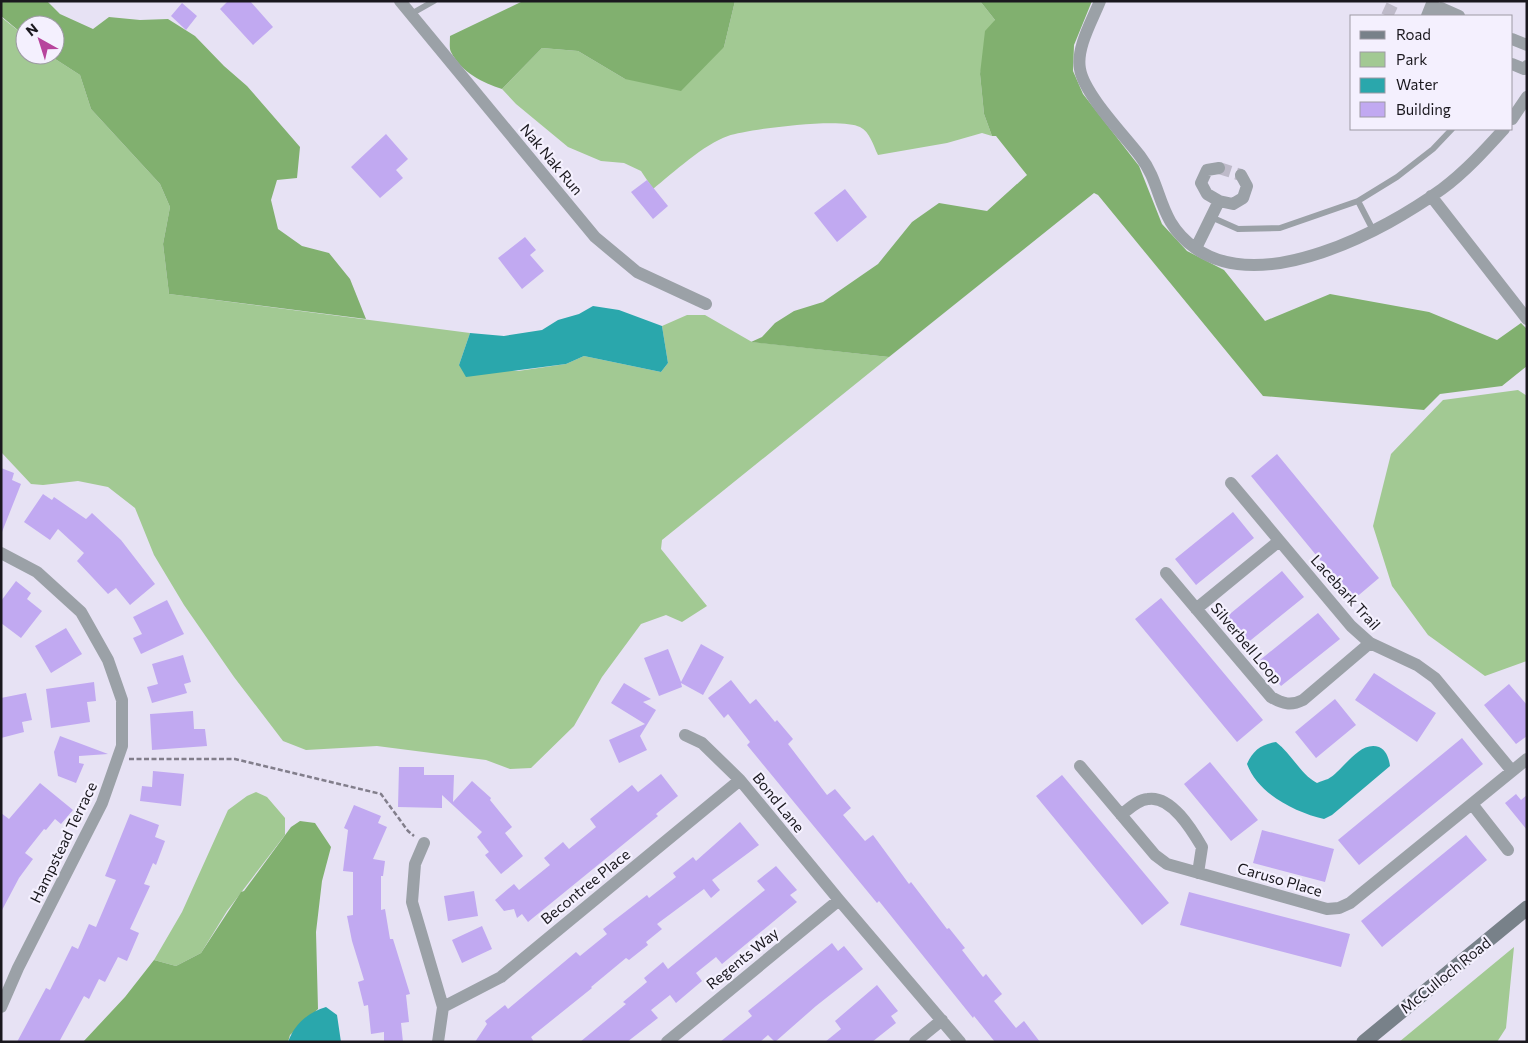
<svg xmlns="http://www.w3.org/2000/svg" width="1528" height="1043" font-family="Commissioner,sans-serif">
<rect width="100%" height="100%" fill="#e7e2f4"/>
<!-- green -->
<path fill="#a2c993" d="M735 1H980L995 20 980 74 984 114 992 136 982 133 947 143 878 155C873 145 870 132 860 127 841 117 749 129 728 136 704 144 673 173 653 189L641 171 624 163 601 161 568 147 516 104 502 89 542 48 578 51 625 79 724 47Z
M1 17 25 36V55H49L80 75 91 109 160 184 170 207 163 244 169 294 470 333 459 365 518 371 566 364 584 356 661 372 668 363 662 326 687 315H705L752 342 889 357 662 540 661 549 707 606 682 622 666 615 641 624 602 677 574 726 531 768 510 769 486 760 377 746 306 750 283 741 234 677 184 605 154 555 135 508 108 487 78 481 43 485 31 484 1 452Z
M1518 390 1527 396V661L1485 676 1428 635 1392 586 1373 526 1391 454 1443 400Z
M256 792 267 797 285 818V835L227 911 201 953 176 966 154 960 182 912 228 810 247 796Z
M1514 947 1506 1028 1497 1042H1399Z"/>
<!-- forest -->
<path fill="#81b06f" d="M1 1H47L60 14 93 29 109 17 140 20 168 19 195 36 224 66 247 86 300 147 297 178 277 180 271 200 278 229 302 246 329 253 350 279 366 319 169 294 163 244 170 207 160 184 91 109 80 75 49 55H55V25H25V36L1 16Z
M523 1H735L724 47 681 91 625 79 578 51 542 48 502 89C483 83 461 72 451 52 449 48 450 41 450 36Z
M980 1H1092L1074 45 1073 71 1083 94 1139 166 1162 224 1187 251 1224 270 1265 321 1330 294 1429 312 1497 340 1521 323 1527 329V366L1502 386 1440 394 1424 410 1263 396 1098 195 1094 193 889 357 751 342 762 337 775 323 794 311 823 302 878 264 912 222 939 203 987 211 1027 175 996 136H992L984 114 980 74 985 31 995 20Z
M300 821 315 823 331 847 322 881 316 932 318 1009 290 1035 288 1042H83L125 997 154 960 176 966 201 953 241 892 244 891 291 827Z"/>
<!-- water -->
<path fill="#2aa7ac" d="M593 306 619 310 662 326 668 363 661 372 584 356 566 364 466 377 459 365 470 333 504 336 542 330 558 320 579 314Z
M1276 742C1292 754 1300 774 1317 783 1321 781 1325 780 1328 779 1343 771 1359 740 1379 747 1386 750 1389 758 1390 766L1332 815 1324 819C1295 812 1258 794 1247 764 1253 750 1262 744 1276 742Z
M326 1007 337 1015 341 1042H288C294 1025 308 1012 326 1007Z"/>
<!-- building -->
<path fill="#c1a9f1" d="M228 1H250L273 27 253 45 220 9Z
M182 3 197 16 186 30 171 16Z
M386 134 408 159 396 170 403 178 380 198 351 167Z
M647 180 668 206 653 219 631 192Z
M845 189 867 217 837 242 814 213Z
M525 237 536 250 530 255 544 271 522 289 498 258Z
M1277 454 1379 578 1353 600 1251 476Z
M1 468 14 473 12 480 21 484 2 532Z
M43 494 52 500 54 497 86 519 92 513 121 540 155 584 130 605 116 588 108 594 77 561 84 553 58 529 50 540 24 522Z
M1233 512 1254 538 1196 585 1175 559Z
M1282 571 1304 597 1246 644 1225 618Z
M16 581 31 593 27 599 42 611 21 638 1 623V601Z
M1161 598 1263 720 1237 742 1135 619Z
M167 600 184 634 141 654 133 638 142 634 133 617Z
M1318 613 1340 639 1281 686 1260 660Z
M66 628 82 654 51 673 35 646Z
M701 644 724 657 703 695 681 683 682 687 659 696 644 658 668 649 681 682Z
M183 655 191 682 184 684 187 693 152 703 147 687 158 684 152 664Z
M1374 673 1436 713 1417 742 1355 700Z
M731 680 750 704 756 699 775 722 777 720 793 739 788 744 827 795 835 789 851 808 843 815 865 841 873 835 909 884 911 882 947 929 949 928 965 948 962 950 983 977 986 974 1002 994 994 1001 1016 1028 1024 1021 1040 1042H995L974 1016 973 1018 879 901 877 903 747 745 750 742 728 714 724 718 708 698Z
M94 682 96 701 87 702 90 722 51 728 46 689Z
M624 683 651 699 643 702 656 710 640 736 647 750 619 763 609 740 645 724 611 703Z
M1509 684 1527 705V736L1516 744 1484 705Z
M26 693 32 720 22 722 24 732 1 738V698Z
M1335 699 1356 725 1316 758 1295 732Z
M193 711 194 729H205L207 746 152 750 150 714Z
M60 736 108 754 79 756V763L84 764 76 783 58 776 54 752Z
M1462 738 1483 764 1359 865 1338 840Z
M1210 762 1258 820 1231 841 1184 784Z
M399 767H424V775H454L453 802 472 781 491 798 490 800 512 827 505 833 523 856 501 874 485 855 489 852 477 837 482 832 442 795V808L398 807Z
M153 771 184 774 181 806 140 801 142 786 152 787Z
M661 774 678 796 656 814 658 816 528 922 522 914 517 918 514 909 504 911 495 900 514 884 519 890 550 865 544 858 563 842 569 849 596 827 590 819 632 785 638 792Z
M1062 775 1169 903 1142 925 1036 796Z
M40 783 73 810 61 824 55 819 46 830 44 829 25 853 33 859 19 878 1 912V813L9 819Z
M1516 794 1521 800 1527 795V830L1505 803Z
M354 805 381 816 378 823 387 827 373 859 385 861 383 876H381V910L385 909 390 939H393L410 994 406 995 409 1022 401 1023 403 1042H384V1032L371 1034 368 1005 364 1006 358 982 364 980 352 941 347 916 353 915V872L343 871 348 830 344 828Z
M130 814 159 825 155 837 165 841 156 865 153 863 144 884 150 886 130 929 139 933 127 961 118 957 105 982 99 979 89 999 84 996 59 1042H17L46 988 50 990 72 946 78 949 89 924 96 927 116 880 105 876Z
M740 822 759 845 712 880 720 890 711 898 704 889 657 924 662 929 646 942 648 945 629 960 626 958 591 987 592 988 531 1037 534 1042H475L487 1024 485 1021 505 1005 508 1009 576 952 580 956 607 934 603 929 647 895 649 898 676 877 673 873 693 857 696 861Z
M1262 830 1334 849 1325 882 1253 863Z
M1466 835 1487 860 1382 947 1361 921Z
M776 866 797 890 790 895 797 902 722 964 716 957 696 973 702 981 676 1003 670 995 651 1010 658 1018 627 1042H580L626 1004 623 1002 647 982 644 978 663 962 668 969 765 890 757 881Z
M474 891 478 916 448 921 444 896Z
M1189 892 1350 934 1341 967 1180 925Z
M482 926 492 949 462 963 452 940Z
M832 943 838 951 844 946 863 969 816 1006 775 1042 768 1035 760 1042H720L752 1016 748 1011Z
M877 985 898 1011 891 1016 896 1023 872 1042H825L841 1029 835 1021Z"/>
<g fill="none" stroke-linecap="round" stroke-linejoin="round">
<!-- street-tunnel -->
<path stroke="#bebac9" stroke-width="12" stroke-dasharray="12 6" stroke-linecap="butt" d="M1387 16 1394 1
M1219 168 1241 175"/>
<!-- path -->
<path stroke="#827e8b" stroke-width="2.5" stroke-dasharray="5 2.5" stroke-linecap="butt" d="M129 759H235L381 794 408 831 414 836"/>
<!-- lane -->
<path stroke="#9ba1a7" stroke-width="6" d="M411 14 434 1
M1358 201 1373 230
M1211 217 1238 229 1280 228 1358 201 1397 177 1433 149 1452 129"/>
<!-- street -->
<path stroke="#9ba1a7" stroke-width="12" d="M400 1 595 237 637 272 706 304
M1100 1C1092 21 1076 48 1080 69 1084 94 1124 135 1140 156 1164 187 1156 220 1195 248 1263 296 1384 231 1442 189 1465 172 1485 150 1504 129
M1427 16 1433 1
M1433 16 1441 8 1459 16
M1512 39 1527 45
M1512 64 1524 69 1527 66
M1512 119 1527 97
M1431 196 1527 319
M1219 201 1207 194 1201 183 1207 170 1219 168
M1196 248 1219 201 1233 204 1243 198 1247 186 1241 175
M1231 483 1351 626 1370 643 1417 665 1435 678 1512 771
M1 553 37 572 81 612 108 660 122 700V746L102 803 18 968 1 1007
M1166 573 1271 697C1283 704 1291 706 1303 700L1370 643
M1196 609 1279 541
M685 735 702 743 740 780 839 900 960 1042
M1080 766 1155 855 1167 864 1327 909 1339 908 1350 903 1527 759
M1472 804 1508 850
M1121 815C1129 809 1137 800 1148 799 1171 795 1192 830 1202 847L1198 873
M424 843 415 864 412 902 443 1007
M438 1042 443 1007 501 977 740 780
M667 1042 839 900
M915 1042 942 1020"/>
<!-- secondary -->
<path stroke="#788189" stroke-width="15" d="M1364 1042 1527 908"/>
</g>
<g text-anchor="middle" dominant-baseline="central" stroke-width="4.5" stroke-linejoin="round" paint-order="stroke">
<!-- street labels -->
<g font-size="15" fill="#1a181e" stroke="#f4f0fe">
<text transform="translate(552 159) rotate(50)">Nak Nak Run</text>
<text transform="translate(1346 592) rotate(48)">Lacebark Trail</text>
<text transform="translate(1247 643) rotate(50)">Silverbell Loop</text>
<text transform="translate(779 802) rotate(51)">Bond Lane</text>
<text transform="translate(63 842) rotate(-64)">Hampstead Terrace</text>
<text transform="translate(1280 879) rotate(16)">Caruso Place</text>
<text transform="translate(585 886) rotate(-39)">Becontree Place</text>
<text transform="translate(742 958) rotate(-39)">Regents Way</text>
<text transform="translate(1445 975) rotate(-39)">McCulloch Road</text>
</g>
</g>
<!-- border -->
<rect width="1528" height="1043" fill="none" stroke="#1a181e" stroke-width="5"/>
<!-- legend -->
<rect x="1350" y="15" width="162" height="115" fill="#f4f0fe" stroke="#9d9aa4"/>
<rect x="1360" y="31" width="25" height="8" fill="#788189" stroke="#9d9aa4"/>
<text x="1396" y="40" font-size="15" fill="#1a181e">Road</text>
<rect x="1360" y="52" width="25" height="15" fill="#a2c993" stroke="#9d9aa4"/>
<text x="1396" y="65" font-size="15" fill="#1a181e">Park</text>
<rect x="1360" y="78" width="25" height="15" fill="#2aa7ac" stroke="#9d9aa4"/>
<text x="1396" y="90" font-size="15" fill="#1a181e">Water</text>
<rect x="1360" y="102" width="25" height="15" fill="#c1a9f1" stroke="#9d9aa4"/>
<text x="1396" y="115" font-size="15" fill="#1a181e">Building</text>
<!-- north arrow -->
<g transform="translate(40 40) rotate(321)"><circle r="24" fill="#f4f0fe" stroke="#9d9aa4"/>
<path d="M0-4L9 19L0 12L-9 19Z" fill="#b7449d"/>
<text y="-8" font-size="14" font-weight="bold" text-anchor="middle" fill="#1a181e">N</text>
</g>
</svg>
